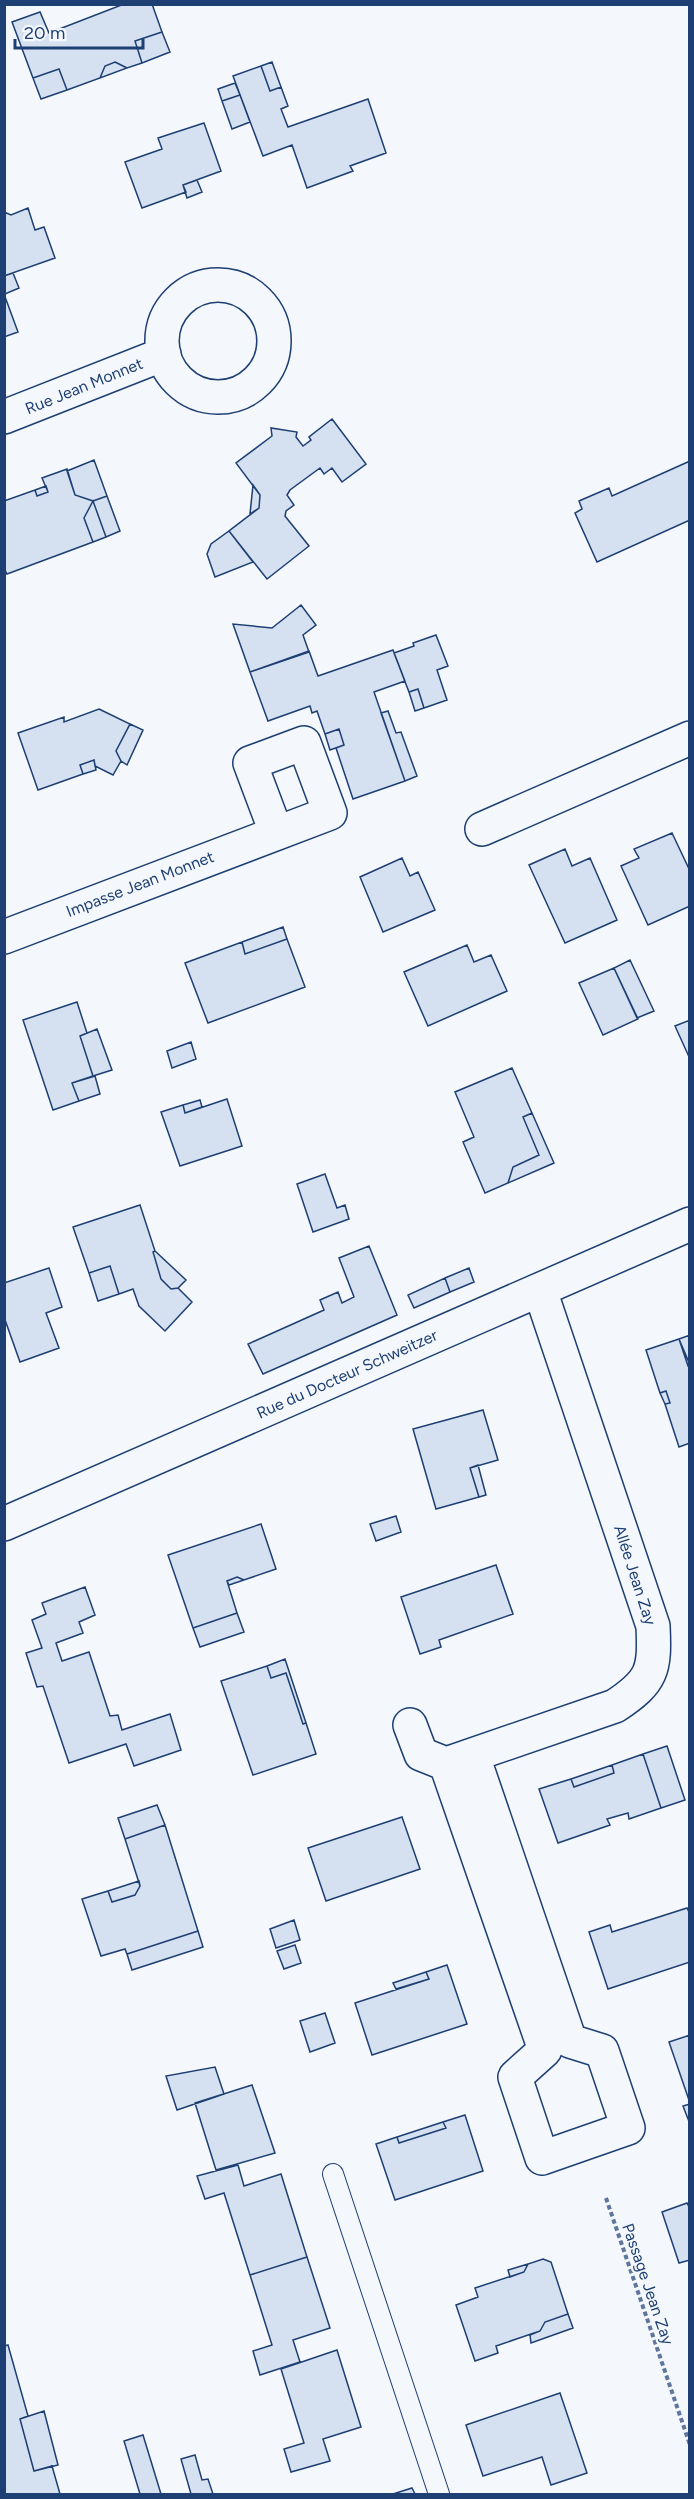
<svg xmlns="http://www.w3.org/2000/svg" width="694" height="2499" font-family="Figtree,sans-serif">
<rect width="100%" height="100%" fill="#f4f7fb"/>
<!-- building -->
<path fill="#d5e0f0" stroke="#1d3f73" stroke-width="1.5" d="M124 4H152L162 32 135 41 142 63 127 68 115 62 105 66 100 78 67 90 59 69 33 78 12 22 40 12 49 33Z
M162 32 170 52 142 63 135 41Z
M115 62 127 68 100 78 105 66Z
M272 62 281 87 270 91 261 66Z
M261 66 270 91 281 87 288 106 281 109 288 127 368 99 386 153 350 166 353 171 307 188 292 145 263 156 233 76Z
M59 69 67 90 41 99 33 78Z
M235 83 240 95 222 101 218 89Z
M240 95 250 122 232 129 222 101Z
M204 123 221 171 183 185 186 192 142 208 125 162 162 149 158 138Z
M197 180 202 192 187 198 183 185Z
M28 208 35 230 44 227 55 258 4 276V212L11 215Z
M13 273 19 288 5 294 4 276Z
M4 294 18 332 4 337Z
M332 419 366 464 342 482 332 468 324 474 320 468 290 490 287 495 294 505 286 511 285 516 309 546 267 579 229 531 259 508 260 495 236 463 272 436 271 428 297 432 296 437 303 446 311 440 309 437Z
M94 460 107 496 93 501 75 495 67 471Z
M690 461V520L597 562 575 513 582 509 579 501 609 488 612 496Z
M67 469 75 495 93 501 84 518 93 542 7 574 4 568V501L35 490 37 496 48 492 42 478Z
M253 485 260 495 259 508 250 514Z
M46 486 48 492 37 496 35 490Z
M107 496 120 531 106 537 93 501Z
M93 501 106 537 93 542 84 518Z
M229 531 253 562 215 577 207 554 211 544Z
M301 605 316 625 303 635 309 652 250 672 233 624 272 628Z
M436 635 448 666 437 670 447 700 424 708 418 689 409 692 394 653 414 646 413 643Z
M393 650 405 681 374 692 405 781 353 799 336 748 344 745 339 729 325 734 317 711 312 713 310 706 268 721 250 672 309 651 318 676Z
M418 689 424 708 415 711 409 692Z
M99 709 130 724 116 751 121 761 113 775 95 766 94 760 80 765 83 774 38 790 18 733 64 717V722Z
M388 711 396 733 401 732 417 776 405 781 381 713Z
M130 724 143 730 127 765 121 761 116 751Z
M339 729 344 745 330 750 325 734Z
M94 760 96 770 83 774 80 765Z
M672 833 690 871V906L648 925 621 866 639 858 634 849Z
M565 849 572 866 590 858 617 920 565 943 529 865Z
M402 858 410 876 418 872 435 910 383 932 360 877Z
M283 927 287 939 245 954 242 942Z
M287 939 305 987 208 1023 185 963 242 942 245 954Z
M467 945 474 962 491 955 507 991 428 1026 404 972Z
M630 960 654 1011 637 1018 614 968Z
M614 968 638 1019 603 1035 579 983Z
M77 1002 87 1033 80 1036 93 1076 72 1083 79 1101 53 1110 23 1020Z
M690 1020V1059L675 1026Z
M97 1029 112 1070 93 1076 80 1036Z
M191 1042 196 1059 172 1068 167 1051Z
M512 1068 532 1113 523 1117 539 1155 513 1167 508 1183 485 1193 463 1142 474 1137 455 1092Z
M95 1076 100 1094 79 1101 72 1083Z
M227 1099 242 1146 180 1166 161 1112 183 1105 185 1113Z
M200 1100 202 1107 185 1113 183 1105Z
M532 1113 554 1163 508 1183 513 1167 539 1155 523 1117Z
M325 1174 337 1208 345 1205 349 1219 313 1232 297 1184Z
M140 1205 155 1251 153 1252 161 1279 171 1289 178 1288 192 1302 165 1331 139 1306 133 1289 119 1294 110 1266 89 1273 73 1227Z
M369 1246 397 1315 263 1374 248 1344 324 1310 320 1300 338 1292 342 1303 354 1297 339 1258Z
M155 1251 186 1280 178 1288 171 1289 161 1279 153 1252Z
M110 1266 119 1294 98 1301 89 1273Z
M49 1268 62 1307 46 1313 59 1348 20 1362 4 1317V1283Z
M469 1268 474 1282 450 1292 445 1278Z
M445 1278 450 1292 414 1308 408 1295Z
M690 1335V1365L688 1366 679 1339Z
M679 1339 690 1365V1443L679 1447 665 1404 670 1403 666 1391 660 1393 646 1350Z
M666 1391 670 1403 665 1404 660 1393Z
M483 1410 498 1460 470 1468 479 1497 436 1509 413 1429Z
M478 1465 486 1495 479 1497 470 1468Z
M396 1516 401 1532 376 1541 370 1524Z
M261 1524 276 1569 244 1580 237 1577 227 1581 237 1613 193 1628 168 1555Z
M496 1565 513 1614 439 1640 441 1647 420 1654 401 1597Z
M237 1577 244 1580 229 1585 227 1581Z
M85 1587 95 1615 79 1622 83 1633 56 1643 62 1661 89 1652 110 1716 118 1715 122 1730 170 1714 181 1750 134 1766 126 1744 69 1763 43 1686 37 1687 26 1653 42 1648 32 1620 46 1614 42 1603Z
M237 1613 244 1632 200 1647 193 1628Z
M285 1659 306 1723 303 1724 286 1673 271 1678 267 1666Z
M267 1666 271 1678 286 1673 303 1724 306 1723 316 1754 253 1775 221 1681Z
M667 1746 685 1800 661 1808 643 1754Z
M643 1754 661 1808 629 1819 628 1813 607 1819 610 1825 558 1843 539 1789 571 1779 574 1787 614 1773 612 1765Z
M612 1765 614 1773 574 1787 571 1779Z
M157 1805 165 1825 125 1839 118 1818Z
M402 1817 420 1869 326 1901 308 1848Z
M165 1825 198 1931 127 1954 125 1949 101 1956 82 1899 108 1891 112 1902 135 1895 140 1886 125 1839Z
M139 1881 140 1886 135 1895 112 1902 108 1891Z
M687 1908 690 1914V1962L608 1989 589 1932 610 1925 612 1932Z
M294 1920 300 1940 276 1948 270 1929Z
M198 1931 203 1947 132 1970 127 1954Z
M295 1945 301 1963 284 1969 277 1951Z
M447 1965 467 2024 372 2055 355 2003 429 1979 426 1972Z
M426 1972 429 1979 396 1989 393 1983Z
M325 2013 335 2043 310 2052 300 2021Z
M690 2035V2103L669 2042Z
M215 2067 224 2094 177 2110 166 2076Z
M252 2085 275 2153 216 2170 195 2103Z
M690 2104V2124L683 2106Z
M465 2115 483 2171 395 2200 376 2144 397 2137 399 2143 446 2128 443 2122Z
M443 2122 446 2128 399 2143 397 2137Z
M238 2165 244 2186 281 2174 307 2257 250 2275 224 2193 205 2199 197 2176Z
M687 2203 690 2209V2260L679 2263 662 2212Z
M307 2257 330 2328 293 2340 300 2362 260 2375 253 2351 272 2345 250 2275Z
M543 2259 551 2262 568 2314 545 2322 540 2331 496 2346 498 2353 475 2361 456 2305 478 2297 475 2288 524 2272 528 2264Z
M528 2264 524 2272 510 2277 508 2270Z
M568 2314 573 2328 531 2343 530 2335 540 2331 545 2322Z
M8 2345 28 2416 20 2419 34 2471 52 2466 60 2494H4V2346Z
M337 2350 361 2427 323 2439 330 2461 291 2472 284 2449 304 2443 281 2369Z
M560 2393 587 2473 551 2485 542 2457 483 2476 466 2425Z
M44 2411 58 2465 34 2471 20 2419Z
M143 2435 161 2494H140L124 2441Z
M195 2455 202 2480 208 2479 213 2494H191L181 2459Z
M412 2488 415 2494H393Z"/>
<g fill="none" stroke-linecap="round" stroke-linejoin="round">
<defs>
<path id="service" d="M333 2174 439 2494"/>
<path id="minor" d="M162 341a56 56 0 1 1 112 0a56 56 0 1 1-112 0Z
M4 417 164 354
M482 829 690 738
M4 937 330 813 304 743 250 763 276 832
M4 1524 690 1224
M410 1725 421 1754 446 1764 615 1706C653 1681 655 1670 653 1626L540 1290
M446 1764 545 2050 515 2077 542 2158 628 2128 602 2051 570 2041 473 1756"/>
</defs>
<!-- service casing -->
<use href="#service" stroke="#1d3f73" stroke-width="22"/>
<!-- minor casing -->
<use href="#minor" stroke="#1d3f73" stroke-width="36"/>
<!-- path -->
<path stroke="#5e769c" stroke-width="4" stroke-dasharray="4.5 3" stroke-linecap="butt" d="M606 2198 690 2445"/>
<!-- service -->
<use href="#service" stroke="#f4f7fb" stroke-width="20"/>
<!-- minor -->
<use href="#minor" stroke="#f4f7fb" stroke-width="33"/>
</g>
<g text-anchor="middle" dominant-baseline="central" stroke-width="4.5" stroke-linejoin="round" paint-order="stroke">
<!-- street labels -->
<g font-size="16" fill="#1d3f73" stroke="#f4f7fb">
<text transform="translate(84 386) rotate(-22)">Rue Jean Monnet</text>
<text transform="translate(140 884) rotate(-21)">Impasse Jean Monnet</text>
<text transform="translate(347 1374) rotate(-24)">Rue du Docteur Schweitzer</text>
<text transform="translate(635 1575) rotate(72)">Allée Jean Zay</text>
<text transform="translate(648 2284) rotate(71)">Passage Jean Zay</text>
</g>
</g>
<!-- border -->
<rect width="694" height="2499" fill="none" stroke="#1d3f73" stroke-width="12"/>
<!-- scale -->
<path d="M15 39v9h128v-9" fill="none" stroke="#1d3f73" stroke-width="3"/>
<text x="24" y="39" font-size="18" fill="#1d3f73" stroke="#f4f7fb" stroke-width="4.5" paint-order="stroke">20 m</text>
</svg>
